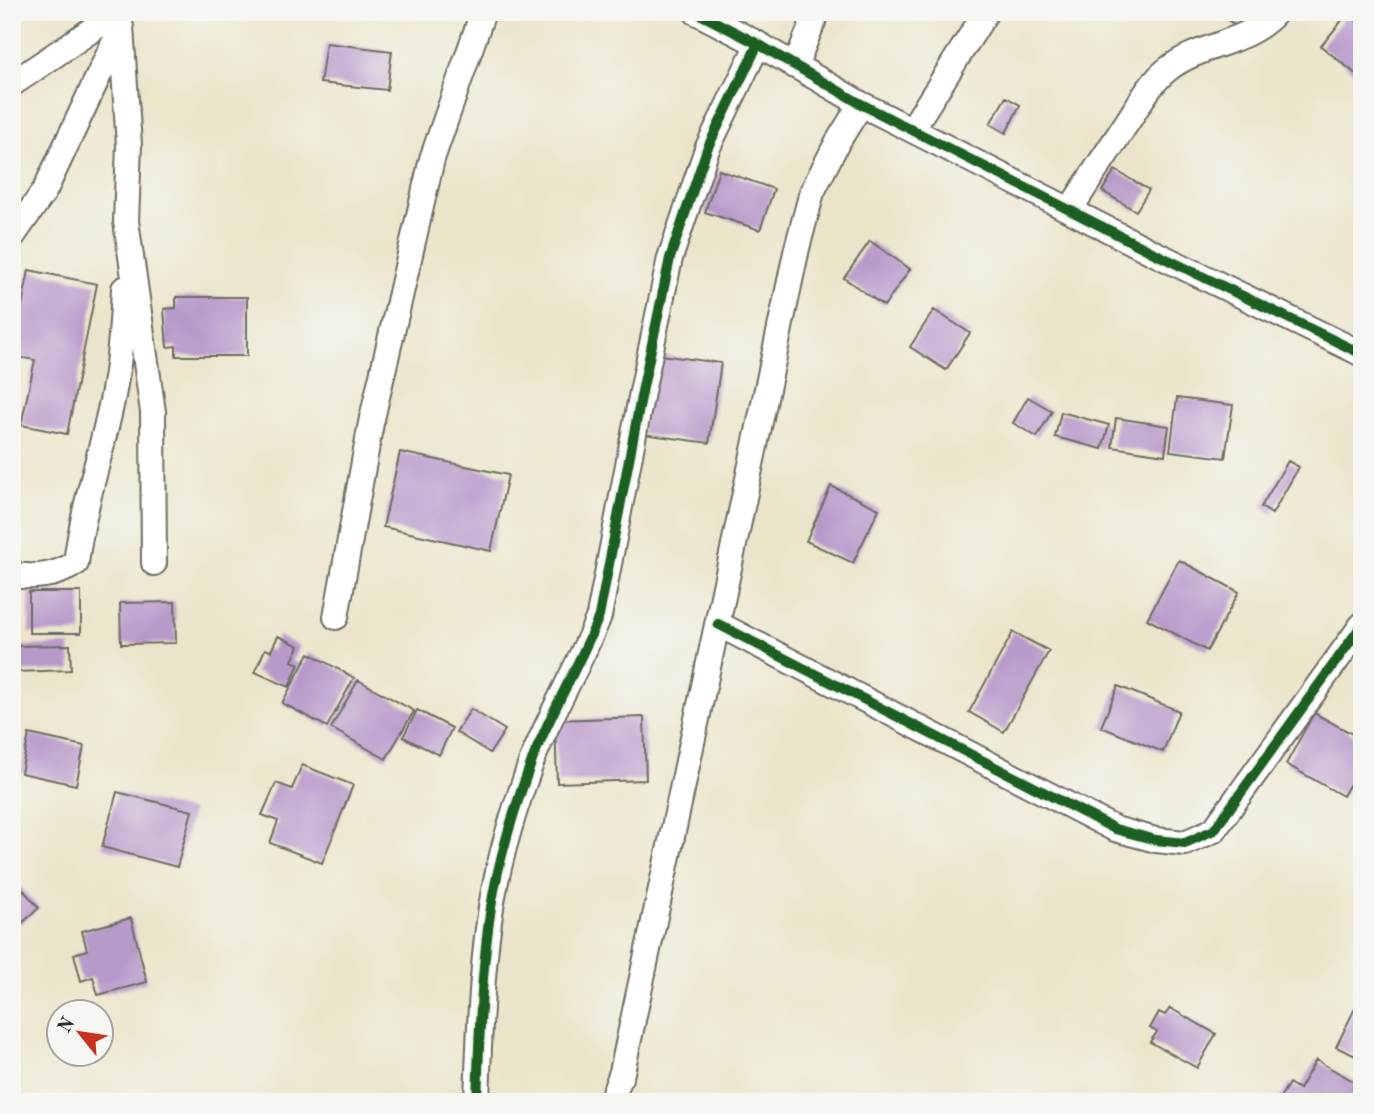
<svg xmlns="http://www.w3.org/2000/svg" width="1374" height="1114" font-family="'Old Standard TT',serif">
<rect width="100%" height="100%" fill="#f6f6f2"/>
<filter id="ink" filterUnits="userSpaceOnUse"><feTurbulence type="fractalNoise" baseFrequency=".0143" numOctaves="2"/><feDisplacementMap in="SourceGraphic" scale="14" xChannelSelector="R" yChannelSelector="G"/><feConvolveMatrix kernelMatrix="1 2 1 2 8 2 1 2 1" color-interpolation-filters="sRGB"/></filter>
<filter id="wash" filterUnits="userSpaceOnUse"><feTurbulence type="fractalNoise" baseFrequency=".00686" numOctaves="4" result="noise"/><feDisplacementMap in="SourceGraphic" scale="28" xChannelSelector="R" yChannelSelector="G"/><feGaussianBlur stdDeviation="1.57" result="paint"/><feColorMatrix in="noise" values="0 0 0 0 0 0 0 0 0 0 0 0 0 0 0 0 0 1.4 0 .05"/><feComposite in="paint" operator="in"/></filter>
<g filter="url(#wash)">
<rect width="100%" height="100%" fill="#eae5ca"/>
<g id="blocks">
<!-- building -->
<path fill="#b89aca" d="M1224 12H1265L1255 24 1244 16 1236 26 1222 15Z
M1348 13 1362 25V79L1321 46Z
M326 43 392 51 387 90 320 83Z
M1006 97 1020 105 1006 133 990 124Z
M719 170 774 189 760 230 705 212Z
M1115 170 1149 190 1136 211 1102 191Z
M870 241 910 269 884 306 844 278Z
M29 270 97 284 67 434 21 425 35 360 12 356Z
M176 297H247V356H176V346L167 347 164 309 176 308Z
M934 310 970 333 946 370 910 347Z
M653 354 721 363 709 443 642 434Z
M1028 397 1052 411 1037 437 1013 423Z
M1177 398 1233 405 1225 458 1170 451Z
M1061 412 1109 425 1102 449 1055 437Z
M1116 418 1169 426 1165 455 1112 447Z
M400 452 508 475 491 551 383 527Z
M1288 461 1299 467 1272 514 1261 507Z
M831 486 879 509 853 563 806 541Z
M1179 560 1239 592 1207 651 1147 619Z
M29 592H81V633H29Z
M175 602 176 643 121 644 120 603Z
M1013 632 1049 651 1004 732 969 712Z
M278 636 299 646 292 661 299 664 289 687 255 672 265 649 271 651Z
M70 645 71 670 15 672 14 646Z
M309 653 354 678 327 727 282 703Z
M358 680 414 711 386 759 331 728Z
M1118 686 1179 711 1163 752 1101 727Z
M471 709 505 730 490 753 456 732Z
M417 710 452 728 439 755 403 737Z
M1314 713 1362 739V762L1343 796 1286 764Z
M644 717 646 780 557 783 555 720Z
M29 734 84 746 76 785 21 773Z
M302 765 353 785 322 863 270 843 278 821 262 815 276 783 292 789Z
M117 792 192 811 177 867 102 847Z
M12 877 39 908 21 924 12 914Z
M131 918 147 982 98 995 93 977 81 981 74 954 87 950 82 931Z
M1362 994V1059L1336 1047Z
M1170 1008 1216 1034 1197 1068 1150 1042 1157 1032 1150 1028 1159 1012 1165 1015Z
M1316 1060 1362 1086V1102H1283L1279 1099 1289 1083 1299 1089Z"/>
</g>
</g>
<g filter="url(#ink)">
<use href="#blocks" fill-opacity="0" stroke="#6e6c63" stroke-width="2"/>
<g fill="none" stroke-linecap="round" stroke-linejoin="round">
<defs>
<path id="minor" d="M696 12 758 44 861 104 1152 252 1362 354
M121 27 129 145 126 221 153 412 154 563
M795 66 817 12
M12 84 118 12
M912 129 986 12
M1070 210C1088 181 1107 153 1126 124 1138 106 1150 83 1168 69 1201 43 1247 45 1276 12
M12 237 45 190 120 30
M12 575C36 578 56 576 76 563 83 506 102 452 113 396 120 360 122 325 124 289
M336 617 371 423 432 159 483 12
M718 624 1115 829 1156 840 1185 843 1214 830 1362 625
M477 1102C479 1042 481 980 489 921 496 868 512 815 530 766 549 714 579 667 599 616L642 392 670 258 707 149 758 44
M611 1102 622 1072 797 248 812 192 837 143 861 104"/>
</defs>
<!-- minor casing -->
<use href="#minor" stroke="#6e6c63" stroke-width="28"/>
<!-- minor -->
<use href="#minor" stroke="#fff" stroke-width="24"/>
<defs>
<path id="cycleway" d="M696 12 758 44 861 104 1152 252 1362 354
M718 624 1115 829 1156 840 1185 843 1214 830 1362 625
M477 1102C479 1042 481 980 489 921 496 868 512 815 530 766 549 714 579 667 599 616L642 392 670 258 707 149 758 44"/>
</defs>
<!-- cycleway casing -->
<use href="#cycleway" stroke="#f6f6f2" stroke-width="15"/>
<!-- cycleway -->
<use href="#cycleway" stroke="#1b5e20" stroke-width="10"/>
</g>
</g>
<!-- margin -->
<rect width="1374" height="1114" fill="none" stroke="#f6f6f2" stroke-width="42"/>
<!-- north arrow -->
<g transform="translate(80 1033) rotate(300)"><circle r="33" fill="#f6f6f2" stroke="#a5a5a2" stroke-width="2"/>
<path d="M0-5L12 26L0 18L-12 26Z" fill="#c8321e"/>
<text y="-10" font-size="19" font-weight="bold" text-anchor="middle" fill="#2b2b2b">N</text>
</g>
</svg>
